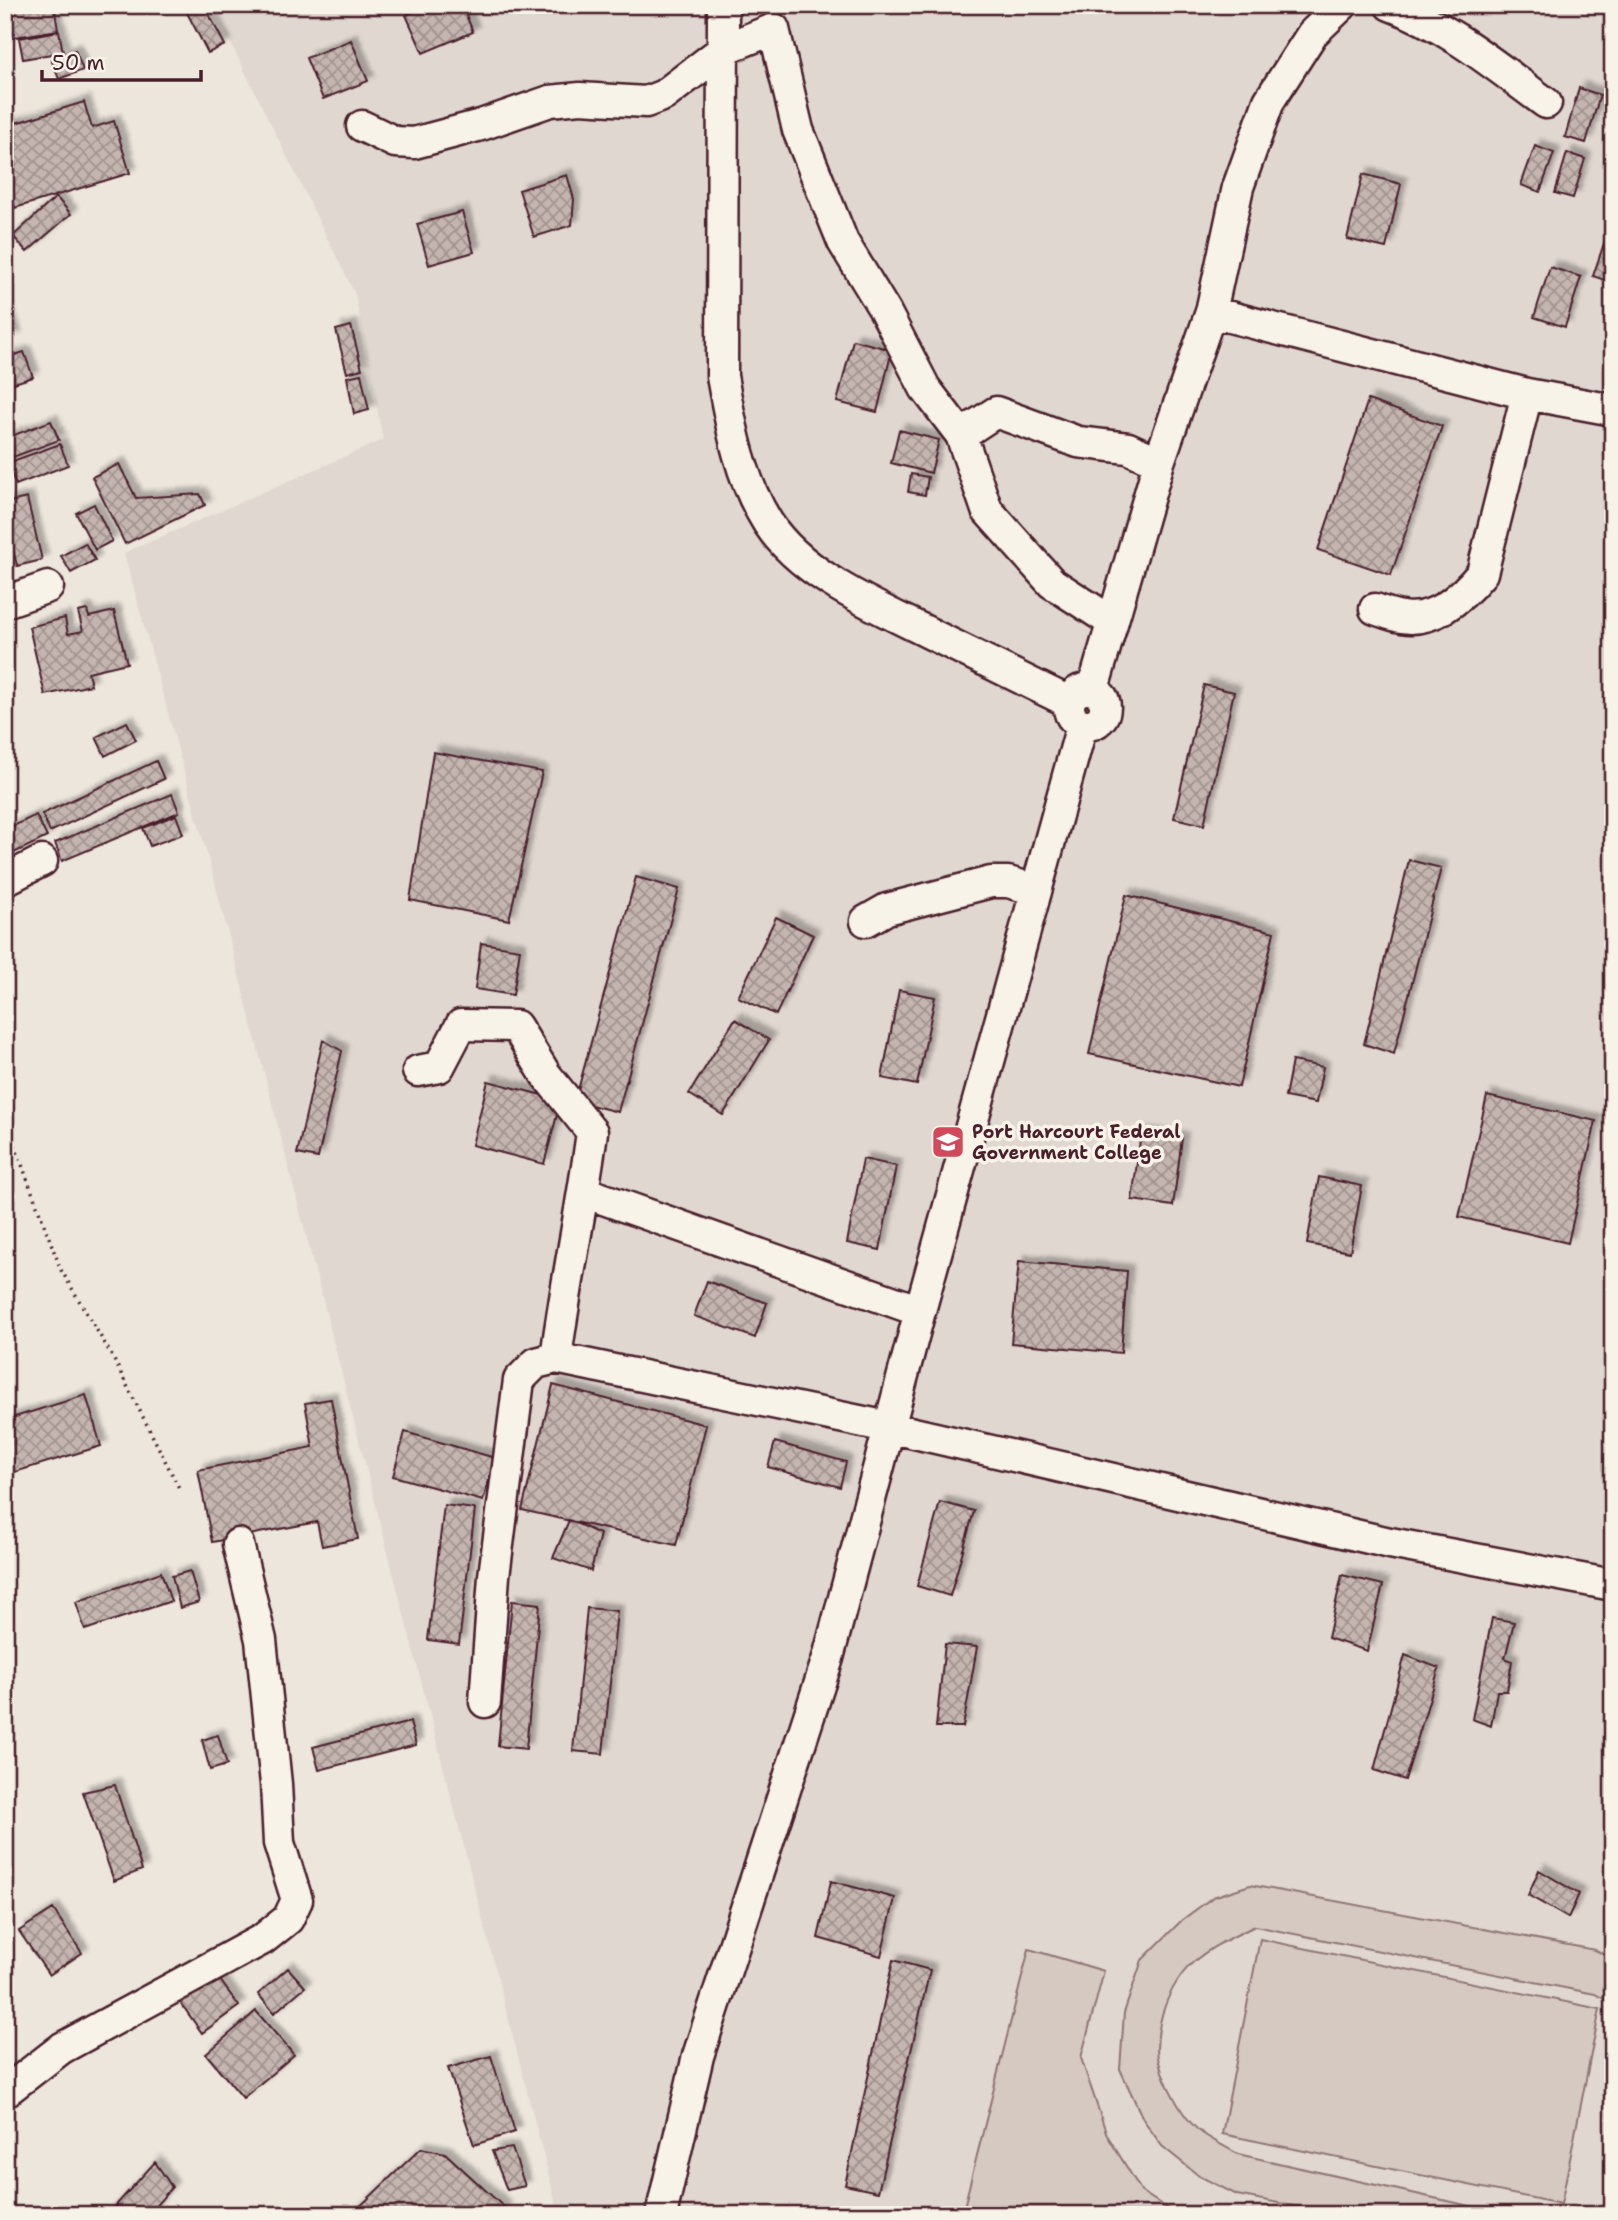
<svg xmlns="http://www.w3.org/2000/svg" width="1618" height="2220" font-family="'Shantell Sans',sans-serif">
<defs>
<pattern id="building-cross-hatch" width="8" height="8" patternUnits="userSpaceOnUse" patternTransform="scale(1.75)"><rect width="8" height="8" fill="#c4b5b0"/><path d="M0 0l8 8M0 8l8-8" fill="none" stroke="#a1938f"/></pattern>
<filter id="shadow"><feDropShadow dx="6" dy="-6" stdDeviation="2" flood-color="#0004"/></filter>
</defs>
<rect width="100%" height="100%" fill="#ece6dd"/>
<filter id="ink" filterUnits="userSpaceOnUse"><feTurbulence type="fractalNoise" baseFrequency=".0143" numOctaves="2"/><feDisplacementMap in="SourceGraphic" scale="14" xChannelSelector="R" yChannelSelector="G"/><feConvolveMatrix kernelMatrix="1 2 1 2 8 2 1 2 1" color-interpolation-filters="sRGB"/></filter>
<g filter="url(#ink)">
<!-- built -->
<path fill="#e0d7d0" d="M212 5H1613V2215H559L218 894 124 553 383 440 355 294Z"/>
<!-- grass -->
<path fill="#d5c9c2" stroke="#907476" stroke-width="2" d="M1250 1885 1595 1950 1613 1958V2004L1595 1994 1255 1926C1232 1937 1199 1952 1183 1973 1167 1994 1158 2021 1157 2048 1157 2070 1180 2114 1197 2129 1209 2139 1224 2146 1238 2154L1510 2215H1340L1237 2195 1199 2176 1162 2146 1143 2119 1120 2069 1124 2013 1142 1960 1182 1920 1213 1897Z
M1260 1939 1600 2009 1561 2204 1222 2134Z
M1029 1949 1104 1971 1081 2058 1107 2135 1142 2192 1173 2212 1187 2215H962Z"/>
<!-- building -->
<path fill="url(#building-cross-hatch)" stroke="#4a1f2b" stroke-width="2" filter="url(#shadow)" d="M5 5H54L58 30 9 38Z
M183 5H204L225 45 208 53Z
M429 5H462L473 32 423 53 406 15Z
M59 31 63 52 23 59 19 38Z
M351 40 368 81 323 99 306 58Z
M75 50 83 70 59 79 51 59Z
M1579 88 1600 95 1586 143 1565 137Z
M84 102 92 128 114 121 130 173 15 208 5 178V156L15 153 6 126Z
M1535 146 1554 153 1540 192 1521 185Z
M1567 153 1585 159 1573 198 1555 193Z
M1363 174 1401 184 1386 248 1347 239Z
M567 175 574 199 572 225 534 237 519 190Z
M56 197 71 214 27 252 13 236Z
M462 212 474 252 429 265 417 224Z
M1609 229 1613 231V283L1593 276Z
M1550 267 1581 277 1565 327 1534 317Z
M5 307 15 337 5 340Z
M351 326 362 369 347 373 336 330Z
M853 340 892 350 877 412 837 402Z
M24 352 33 377 5 386V358Z
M361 374 369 410 354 414 347 377Z
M1368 400 1442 426 1391 575 1318 550Z
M51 421 59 440 13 457 6 438Z
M899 430 939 440 931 473 891 463Z
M60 444 68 465 16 485 7 463Z
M119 464 136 498 200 494 205 505 125 544 92 477Z
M911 474 928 477 925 495 908 492Z
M27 498 42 560 17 566 5 517V503Z
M94 504 112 541 95 550 76 513Z
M85 543 95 560 71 573 61 556Z
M87 610 89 617 114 611 127 663 88 672 91 685 45 695 29 627 65 618 68 634 83 631 78 612Z
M1204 685 1234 692 1204 825 1174 818Z
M127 722 136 740 105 756 96 737Z
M433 752 542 772 509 920 410 900Z
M156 761 164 779 50 832 42 814Z
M172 794 179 812 62 861 55 843Z
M36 815 47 837 10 855 5 844V830Z
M176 815 183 834 150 846 143 828Z
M1409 860 1441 868 1394 1054 1364 1044Z
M636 877 679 889 618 1112 575 1101Z
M1126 895 1274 932 1239 1087 1089 1054Z
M776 917 813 935 776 1015 738 997Z
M481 943 520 949 513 995 475 989Z
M899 990 935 997 917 1085 882 1078Z
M735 1019 769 1040 723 1115 689 1094Z
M323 1040 342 1051 318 1158 297 1154Z
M1292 1061 1323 1067 1316 1103 1285 1097Z
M488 1081 561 1100 544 1164 472 1145Z
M1487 1096 1596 1121 1568 1243 1459 1217Z
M1141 1133 1182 1138 1173 1206 1132 1200Z
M863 1159 896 1166 880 1250 847 1243Z
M1319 1177 1362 1186 1350 1252 1307 1244Z
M1019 1261 1127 1271 1121 1353 1011 1343Z
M707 1281 767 1303 755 1338 694 1316Z
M553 1385 706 1425 676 1545 522 1510Z
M86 1395 101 1446 5 1475V1420Z
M331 1399 358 1539 322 1546 317 1522 212 1542 198 1470 313 1447 305 1403Z
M405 1432 495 1458 483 1501 393 1476Z
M775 1442 846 1462 840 1487 768 1467Z
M940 1502 974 1511 950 1596 917 1586Z
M444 1505 475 1509 459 1644 428 1640Z
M569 1520 600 1534 591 1571 553 1558Z
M190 1571 199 1602 180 1608 172 1576Z
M161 1572 171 1601 85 1630 76 1602Z
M1342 1575 1383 1585 1367 1651 1328 1638Z
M512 1601 540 1604 526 1749 498 1746Z
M587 1608 617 1611 603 1754 573 1751Z
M1492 1618 1514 1622 1505 1658 1512 1661 1507 1691H1497L1491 1726 1472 1719Z
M945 1644 977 1647 963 1727H936Z
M1405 1655 1439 1668 1405 1780 1374 1770Z
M410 1722 416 1745 319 1770 313 1747Z
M218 1735 227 1765 210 1770 202 1740Z
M115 1785 142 1870 114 1881 83 1792Z
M1539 1870 1579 1894 1568 1918 1528 1895Z
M831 1881 895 1898 881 1956 818 1938Z
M53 1909 82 1953 49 1975 19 1931Z
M893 1960 930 1970 878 2192 845 2185Z
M288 1968 305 1987 274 2013 258 1994Z
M217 1976 239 2006 202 2033 180 2002Z
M256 2011 294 2055 243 2098 206 2054Z
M491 2056 515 2132 474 2145 448 2068Z
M421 2148 445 2153 505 2208 499 2215H351Z
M512 2148 525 2186 507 2190 492 2151Z
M155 2162 172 2187 148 2215H107Z"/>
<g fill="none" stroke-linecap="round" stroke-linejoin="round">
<defs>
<path id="minor" d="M723 5 722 376C731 426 740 479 768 523 803 577 880 608 935 636 980 658 1025 680 1069 702
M1390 5C1448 26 1497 67 1546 103
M362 126 395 142 414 143 481 125 550 101 580 98 646 102 664 95 724 49 774 29 798 130 843 242 885 311 925 388 961 435 987 510 1052 583 1112 622
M1211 312 1527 394 1613 410
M961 435 996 412 1078 442 1128 448 1159 462
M5 602 48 587
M1375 609C1384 612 1393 616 1402 617 1434 623 1463 596 1482 573L1527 394
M1069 707a18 18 0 1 1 36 0a18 18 0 1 1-36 0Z
M1093 689 1159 462 1211 312 1238 187 1269 101 1312 34 1342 5
M5 880 42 861
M866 921 887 909 991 882H1008L1036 890
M418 1071 439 1067 461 1025 516 1026 546 1075 592 1132C582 1208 566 1282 556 1358
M584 1192 920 1311
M485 1702 494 1576 519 1380 536 1363 556 1358 888 1427 1390 1543 1613 1585
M5 2092 62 2048 263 1939 288 1919 297 1900 279 1843 276 1784 261 1640 238 1544
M661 2215 698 2056 828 1658 920 1311 1082 725"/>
</defs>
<!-- minor casing -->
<use href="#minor" stroke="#4a1f2b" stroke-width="35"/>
<!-- path -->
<path stroke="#4a1f2b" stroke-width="3.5" stroke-dasharray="2 5" stroke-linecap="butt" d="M5 1119 61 1270 111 1354 180 1490"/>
<!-- minor -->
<use href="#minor" stroke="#f7f3e8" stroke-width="30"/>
</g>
</g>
<!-- icons -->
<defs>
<symbol id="university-square" viewBox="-11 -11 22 22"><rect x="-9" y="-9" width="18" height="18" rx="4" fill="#d1495b" stroke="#f7f3e8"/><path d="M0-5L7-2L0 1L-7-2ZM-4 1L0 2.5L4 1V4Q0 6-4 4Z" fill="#fff"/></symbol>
</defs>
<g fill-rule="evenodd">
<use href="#university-square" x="929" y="1123" width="38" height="38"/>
</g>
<g text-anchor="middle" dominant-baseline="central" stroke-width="7" stroke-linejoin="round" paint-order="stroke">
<!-- poi labels -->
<g font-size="18" font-weight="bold" fill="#4a1f2b" stroke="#f7f3e8" text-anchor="start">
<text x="972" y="1132">Port Harcourt Federal<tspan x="972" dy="21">Government College</tspan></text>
</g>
</g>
<!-- margin -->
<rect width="1618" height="2220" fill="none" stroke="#f7f3e8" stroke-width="28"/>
<rect x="14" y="14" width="1590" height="2192" fill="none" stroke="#4a1f2b" stroke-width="2.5" filter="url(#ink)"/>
<!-- scale -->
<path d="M42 70v10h159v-10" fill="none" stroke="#4a1f2b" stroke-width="3.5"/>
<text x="52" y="70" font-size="21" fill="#4a1f2b" stroke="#f7f3e8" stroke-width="5" paint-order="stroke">50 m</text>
</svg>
